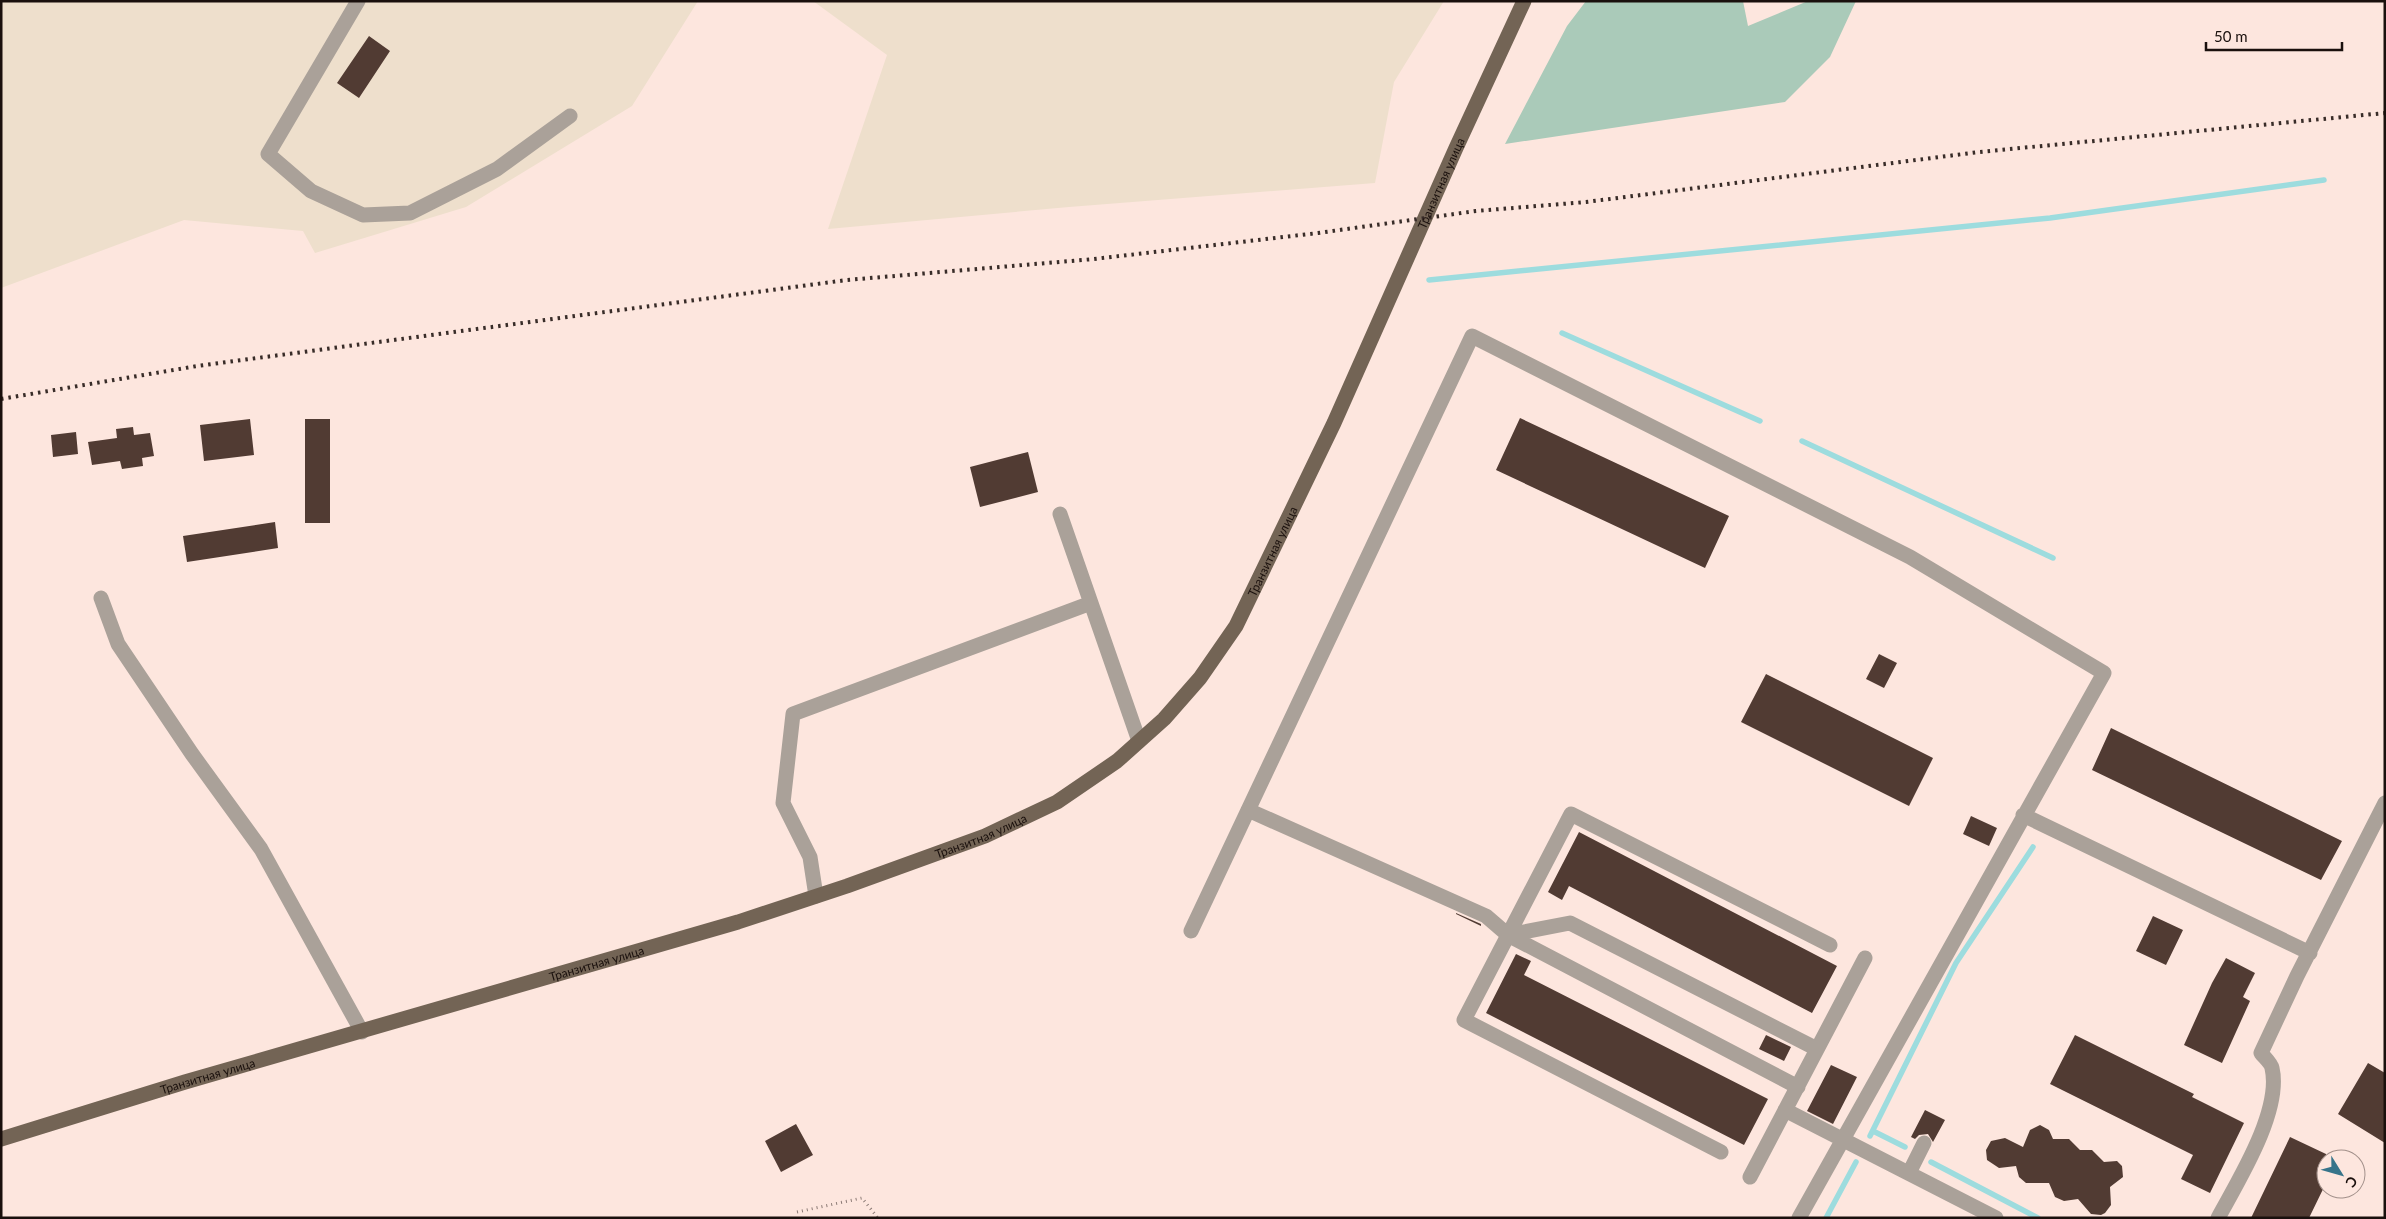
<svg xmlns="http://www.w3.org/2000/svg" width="2386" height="1219" font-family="Lato,sans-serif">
<rect width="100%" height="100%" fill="#fde6de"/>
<!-- industrial -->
<path fill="#eedfcc" d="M1 1H698L632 106 466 207 315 253 303 231 184 220 1 288Z
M813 1H1444L1394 82 1375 183 1069 207 828 229 887 55Z"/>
<!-- green -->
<path fill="#aacab9" d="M1586 1H1743L1748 26 1808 1H1856L1830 57 1785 102 1505 144 1567 26Z"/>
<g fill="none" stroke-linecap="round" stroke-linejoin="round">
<!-- stream -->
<path stroke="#9ddcde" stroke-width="5.5" d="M1429 280 2050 218 2324 180
M1562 333 1760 421
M1802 441 2053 558
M1873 1131 1905 1147
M1870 1136 1956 963 2033 847
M1931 1162 2038 1218
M1826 1218 1856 1162"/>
</g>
<!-- building -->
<path fill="#513b33" d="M369 36 390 51 359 98 337 83Z
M1520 418 1729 516 1705 568 1496 470Z
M250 419 254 455 204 461 200 425Z
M305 419H330V523H305Z
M133 427 134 435 150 433 154 456 142 458 143 466 122 469 120 461 92 465 88 442 117 438 116 429Z
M76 432 78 454 53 457 51 435Z
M1028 452 1038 492 980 507 970 467Z
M275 522 278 548 187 562 183 536Z
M1879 654 1897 663 1884 688 1866 679Z
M1766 674 1933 758 1909 806 1741 722Z
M2111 728 2342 841 2321 880 2092 770Z
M1971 816 1997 828 1989 846 1963 834Z
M1579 832 1837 966 1812 1013 1569 886 1562 900 1548 892Z
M1456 913 1481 924V926L1456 914Z
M2153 916 2183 930 2166 965 2136 951Z
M1516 954 1531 961 1524 975 1768 1099 1744 1145 1486 1013Z
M2226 958 2255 973 2243 997 2250 1001 2222 1063 2184 1045 2212 983Z
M1766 1035 1791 1047 1784 1061 1759 1049Z
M2075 1035 2194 1094 2192 1097 2244 1123 2210 1193 2181 1179 2193 1155 2050 1084Z
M2368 1063 2385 1073V1143L2338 1114Z
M1831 1065 1857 1077 1833 1124 1807 1111Z
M1925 1110 1945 1120 1933 1142 1928 1134 1919 1135 1915 1139 1911 1137Z
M796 1124 813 1155 781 1172 765 1141Z
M2040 1125 2049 1130 2053 1139H2069L2080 1150H2092L2104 1162 2117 1161 2122 1166 2123 1177 2110 1187 2111 1205 2105 1213 2101 1215 2091 1214 2078 1199 2064 1201 2055 1197 2049 1183H2026L2019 1177 2016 1166 1999 1168 1987 1160 1986 1150 1991 1141 2005 1138 2023 1147 2030 1130Z
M2290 1137 2326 1154V1183L2309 1218H2251Z"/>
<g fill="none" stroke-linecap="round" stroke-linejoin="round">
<!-- path -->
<path stroke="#8c7b76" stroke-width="3" stroke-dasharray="1 4" stroke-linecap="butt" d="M797 1212 862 1198 878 1218"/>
<!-- minor -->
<path stroke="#aaa199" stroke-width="15" d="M358 1 268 154 311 191 363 215 410 213 497 169 570 116
M1060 514 1139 741
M101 598 118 644 192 754 261 849 362 1032
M1248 810 1486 916 1508 935 1798 1087
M2023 815 2310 953
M816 896 810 857 783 803 793 714 1091 603
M1191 931 1472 336 1910 557 2104 673 1799 1218
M1508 935 1570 923 1817 1049
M1785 1110 1996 1218
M1721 1152 1464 1020 1571 814 1830 945
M1909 1173 1924 1143
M1750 1177 1865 958
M2218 1218C2238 1181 2282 1111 2272 1068 2271 1063 2264 1057 2261 1053L2297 976 2385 803"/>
<!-- major -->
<path stroke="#736455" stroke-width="15" id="s1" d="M1 1139 185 1082 738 922 847 886 985 836 1057 802 1117 761 1164 719 1200 678 1236 626 1334 423 1456 148 1524 1"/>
<!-- rail -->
<path stroke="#382c28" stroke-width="4" stroke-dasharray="2.5 5" stroke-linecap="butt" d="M1 399 197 366 847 280 1094 259 1318 233 1476 211 1586 202 1979 152 2385 113"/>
</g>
<g text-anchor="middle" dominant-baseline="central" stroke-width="5" stroke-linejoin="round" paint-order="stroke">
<!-- street labels -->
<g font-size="12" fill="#1a100d" stroke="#fde6de">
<text stroke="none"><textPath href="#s1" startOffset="1851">Транзитная улица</textPath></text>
<text stroke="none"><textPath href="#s1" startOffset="1446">Транзитная улица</textPath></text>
<text stroke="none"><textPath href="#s1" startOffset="1026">Транзитная улица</textPath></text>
<text stroke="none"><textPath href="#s1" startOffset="621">Транзитная улица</textPath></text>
<text stroke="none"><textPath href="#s1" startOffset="216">Транзитная улица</textPath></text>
</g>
</g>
<!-- border -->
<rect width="2386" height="1219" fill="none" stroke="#1a100d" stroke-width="5"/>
<!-- north arrow -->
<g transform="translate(2341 1174) rotate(127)"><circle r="24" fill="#fde6de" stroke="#a2908a"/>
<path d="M0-4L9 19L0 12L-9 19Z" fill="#37748a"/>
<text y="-8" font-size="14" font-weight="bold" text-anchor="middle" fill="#1a100d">С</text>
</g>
<!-- scale -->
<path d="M2206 42v8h136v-8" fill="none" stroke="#1a100d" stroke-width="2.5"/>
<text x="2214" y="42" font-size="15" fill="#1a100d" stroke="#fde6de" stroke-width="4" paint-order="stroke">50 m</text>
</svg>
